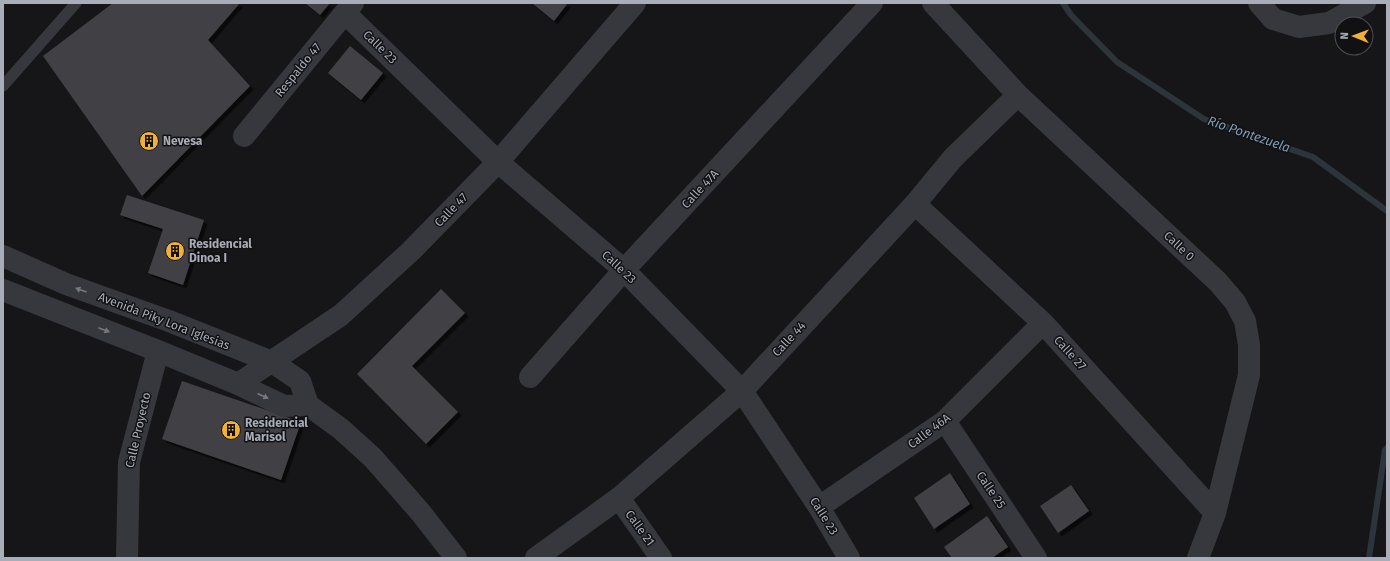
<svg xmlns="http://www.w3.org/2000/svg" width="1390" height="561" font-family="'Fira Sans',sans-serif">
<defs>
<filter id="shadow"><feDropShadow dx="3.5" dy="3.5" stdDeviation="0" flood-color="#0009"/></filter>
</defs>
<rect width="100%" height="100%" fill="#161618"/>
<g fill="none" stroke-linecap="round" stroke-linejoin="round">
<!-- stream -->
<path stroke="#2c353c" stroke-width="6" d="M1063 3 1071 15 1117 62 1204 119 1313 157 1387 211
M1369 558 1385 450 1387 448"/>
</g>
<!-- building -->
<path fill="#404145" filter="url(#shadow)" d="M113 3H240L208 40 250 86 142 196 43 56Z
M305 3H330L320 15Z
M532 3H568L554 21Z
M350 46 383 73 361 100 328 73Z
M127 195 204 220 183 285 148 273 163 229 120 215Z
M441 289 465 313 412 366 458 412 426 444 357 374Z
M182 381 301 422 281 480 162 439Z
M950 473 970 504 934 529 914 498Z
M1071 485 1089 511 1058 533 1040 506Z
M987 516 1008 547 992 558H952L944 547Z"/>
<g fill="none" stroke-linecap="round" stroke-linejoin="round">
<!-- lane -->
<path stroke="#37383d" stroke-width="11" d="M3 86 76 3"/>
<!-- street -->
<path stroke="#37383d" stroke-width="22" d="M933 3 1018 95 1218 282 1235 302 1245 321 1249 345V375L1215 513 1198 558
M1259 3 1273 19 1299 27 1329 23 1365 3
M345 13 498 162 624 270 742 391 819 507 849 558
M244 136 353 3
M915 204 1043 323 1215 513
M3 256 66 284 169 321 272 362 300 381 308 405 341 429 373 458 421 513 456 558
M3 290 158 351 238 384 284 406 308 405
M530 377 624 270 872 3
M238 384 341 315 411 251 498 162 635 3
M945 421 1036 558
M619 498 661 558
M819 507 945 421 1043 323
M127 558 129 462 158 351
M536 558 619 498 742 391 915 204 953 158 1018 95"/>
</g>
<!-- one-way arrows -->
<defs><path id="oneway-solid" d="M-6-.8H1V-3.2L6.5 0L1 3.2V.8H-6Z"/></defs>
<g fill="#757881">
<use href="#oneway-solid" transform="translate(81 290) rotate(-160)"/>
<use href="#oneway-solid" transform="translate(104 330) rotate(21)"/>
<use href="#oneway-solid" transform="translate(263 396) rotate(25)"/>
</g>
<!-- icons -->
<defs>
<symbol id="building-disc" viewBox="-11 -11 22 22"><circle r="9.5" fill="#f2b134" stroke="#111113"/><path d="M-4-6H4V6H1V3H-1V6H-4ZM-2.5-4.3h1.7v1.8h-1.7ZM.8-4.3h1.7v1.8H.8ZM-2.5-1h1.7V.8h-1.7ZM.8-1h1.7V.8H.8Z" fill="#111"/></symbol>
</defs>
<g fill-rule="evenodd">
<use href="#building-disc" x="138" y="130" width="22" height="22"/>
<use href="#building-disc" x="164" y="240" width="22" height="22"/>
<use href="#building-disc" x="220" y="419" width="22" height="22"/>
</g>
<g text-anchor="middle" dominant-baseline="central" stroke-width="3" stroke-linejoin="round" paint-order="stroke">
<!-- street labels -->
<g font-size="12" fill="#a8adb8" stroke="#111113">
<text transform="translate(380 47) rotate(44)">Calle 23</text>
<text transform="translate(298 70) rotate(-51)">Respaldo 47</text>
<text transform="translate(700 189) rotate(-47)">Calle 47A</text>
<text transform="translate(451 210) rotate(-46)">Calle 47</text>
<text transform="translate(1179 246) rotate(43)">Calle 0</text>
<text transform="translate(619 267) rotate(43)">Calle 23</text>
<text transform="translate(164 321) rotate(21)">Avenida Piky Lora Iglesias</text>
<text transform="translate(789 339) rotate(-47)">Calle 44</text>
<text transform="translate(1070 353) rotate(48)">Calle 27</text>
<text transform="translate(138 430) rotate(-77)">Calle Proyecto</text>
<text transform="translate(929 431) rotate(-37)">Calle 46A</text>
<text transform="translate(991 490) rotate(56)">Calle 25</text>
<text transform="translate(824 516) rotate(58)">Calle 23</text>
<text transform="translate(640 528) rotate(54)">Calle 21</text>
</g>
<!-- poi labels -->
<g font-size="12" font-weight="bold" fill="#a8adb8" stroke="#111113" text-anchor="start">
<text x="163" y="141">Nevesa</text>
<text x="189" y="244">Residencial<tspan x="189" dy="14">Dinoa I</tspan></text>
<text x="245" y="423">Residencial<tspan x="245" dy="14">Marisol</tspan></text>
</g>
<!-- water labels -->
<g font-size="13" font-style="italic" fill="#7f9bb3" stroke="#111113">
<text transform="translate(1249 134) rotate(19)">Río Pontezuela</text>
</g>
</g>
<!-- border -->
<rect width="1390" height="561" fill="none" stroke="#a8adb8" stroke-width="8"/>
<!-- north arrow -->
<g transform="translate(1354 36) rotate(271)"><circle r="19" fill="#111113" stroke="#4d4f55"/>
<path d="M0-3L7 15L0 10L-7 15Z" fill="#f2b134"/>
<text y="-6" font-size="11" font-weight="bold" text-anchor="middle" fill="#a8adb8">N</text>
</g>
</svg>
